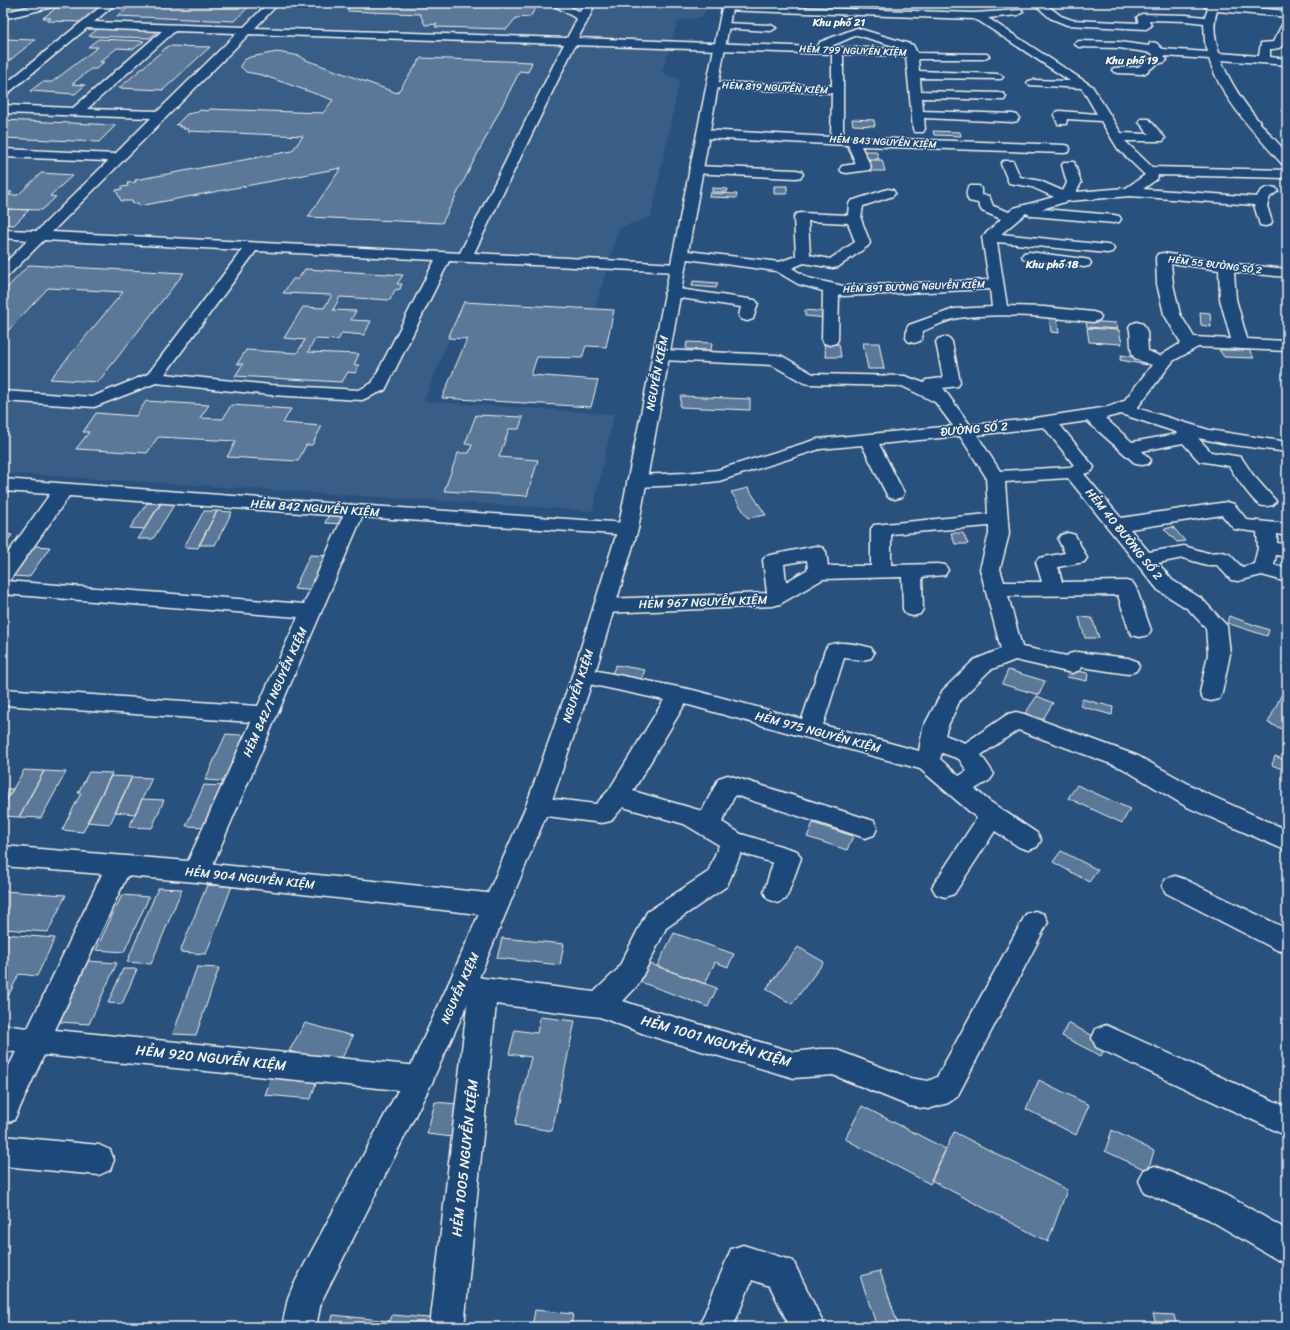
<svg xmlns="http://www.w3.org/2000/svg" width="1290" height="1330" font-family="Sriracha,sans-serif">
<rect width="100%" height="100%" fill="#28517e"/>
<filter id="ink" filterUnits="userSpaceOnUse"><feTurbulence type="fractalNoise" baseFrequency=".025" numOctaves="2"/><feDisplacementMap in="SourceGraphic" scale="8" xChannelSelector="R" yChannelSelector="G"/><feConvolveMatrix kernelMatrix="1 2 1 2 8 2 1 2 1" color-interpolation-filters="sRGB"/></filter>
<g filter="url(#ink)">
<!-- built -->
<path fill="#375d86" d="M65 3H707L703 16 678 22 662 72 680 80 651 217 619 228 595 309 464 302 424 401 614 414 593 511 3 473V18Z"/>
<!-- building -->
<path fill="#5b7899" stroke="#f4f1e8" d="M73 3H105L82 22 47 21 51 18H43L56 8H67Z
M134 3H166L165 4 226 6 230 3H253L234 21 117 16Z
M351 3H539L530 17 516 18 507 29 435 27 437 24 425 25 420 14 347 11Z
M100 27 160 29 150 38 89 36Z
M3 39 35 40 5 64H3Z
M98 39 144 41 134 49 117 48 100 62H104L96 69H91L72 84 85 85 75 94 30 91 42 82H52L98 47H88Z
M168 46 210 47 163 90 119 88Z
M277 52 300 56 306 60 397 93 421 58 532 62 528 72 520 71 442 223 308 217 341 168 139 206 138 203 133 204 132 201H121L116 190 122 189 121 187 128 186 127 183 136 182 135 180 292 151 303 136 187 131 189 129H183L184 127H179L180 125H176L187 114 198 112 200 110 208 111 210 109 323 113 333 100 262 75 246 72 240 66 244 60 250 57Z
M852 119 874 120 875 126 853 125Z
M3 120 116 125 99 142 3 138Z
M933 131 960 132 961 136 934 135Z
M860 151H876L879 159H863Z
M867 160H882L885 171H870Z
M41 173 73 175 50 196 56 197 42 210 3 209V200L9 195H18Z
M774 186H787V194H774Z
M712 188 728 189 727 192H712Z
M3 192H12L3 200Z
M710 193 737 194 736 198 709 197Z
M3 209 29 210 14 225 3 224Z
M29 265 184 273 98 382 50 379 123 292 48 288 3 336V292Z
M305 269 403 275 397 284H402L400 289 395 290 390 300 340 297 333 310 356 311 351 320 371 321 364 335 342 333 338 340 315 339 308 352 359 354 354 365H359L355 373 348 372 342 382 235 376 243 364H237L246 350 297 353 305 340 284 338 303 307 324 308 332 295 283 293 293 279H298Z
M693 281 718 283 716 288 692 286Z
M464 302 614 310 606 347 586 346 582 358 537 357 531 375 598 380 591 407 442 398 467 339 448 338Z
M805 310 827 312V318L805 316Z
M1200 312 1210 313 1211 327 1201 325Z
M1049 317H1057L1059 333 1051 332Z
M1086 321 1116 323 1118 329 1087 327Z
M1087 328 1119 330 1122 344 1089 342Z
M687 342 712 343 711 350 686 349Z
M863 343H879L884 369H868Z
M824 344H839L841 357H826Z
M1219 350H1249L1254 358 1224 357Z
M1121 355 1147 359V365L1120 360Z
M681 396 750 399V410L680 407Z
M146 401 209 405 200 418 223 419 231 405 291 409 283 423 322 426 312 445H306L298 461 227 457 236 441 158 437 147 453 76 449 89 432H83L96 413 136 416Z
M476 415 523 417 519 429H509L499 457 538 460 527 496 444 491 458 453H469L472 445 465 444Z
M748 488 766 515 748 518 731 492Z
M164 499 177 500 153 539H138Z
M147 503 160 504 144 529 130 528Z
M204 511H217L198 548 184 547Z
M217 511 232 512 215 545H199Z
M330 512 349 513 344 524 325 523Z
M1173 527 1185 541 1177 542 1164 529Z
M951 533H963L968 544H955Z
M3 534 12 535 3 547Z
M35 546 50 547 29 577 13 576Z
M310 555 332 556 318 591 294 589Z
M1229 616 1269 630 1267 636 1227 623Z
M1079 617 1092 618 1099 638H1085Z
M616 665 645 670 641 680 611 675Z
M1068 669 1088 673 1087 681 1067 677Z
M1008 670 1045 681 1039 695 1002 684Z
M1287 683V731L1268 723Z
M1037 696 1053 703 1041 722 1024 715Z
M1082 699 1113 707 1112 715 1080 706Z
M226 734 253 736 232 782 205 780Z
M1275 756 1287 761V771L1272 765Z
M24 770 44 771 19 817 3 816V806Z
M44 771 66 772 41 818 19 817Z
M89 772 112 773 83 832 62 830 81 793H78Z
M111 776 132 777 110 824 87 822Z
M132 777 152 778 135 814 115 812Z
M204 785 225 786 208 827 186 826Z
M1077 785 1130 809 1122 823 1068 798Z
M3 789H13L3 806Z
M142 799 164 800 152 828 129 827Z
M813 823 853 836 847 850 807 837Z
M1061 851 1098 870 1089 882 1053 862Z
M207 885 232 886 206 954 180 952Z
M158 888 182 889 151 964 127 962Z
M3 891 66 895 48 932 3 929Z
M122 895 149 897 124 952 96 950Z
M674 933 734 954 728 967 715 962 705 984 657 966Z
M3 934 55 938 37 976 19 974 3 1007Z
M502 938 564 944 560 965 497 958Z
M798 947 824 962 792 1004 766 989Z
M88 961 117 963 89 1024 60 1022Z
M645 962 717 988 708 1007 635 980Z
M197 967 219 968 196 1035 173 1034Z
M123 969H137L122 1004 108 1003Z
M540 1017 575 1021 552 1131 515 1125 531 1057 509 1054 515 1030 537 1033Z
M305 1023 353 1036 339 1064 289 1051Z
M1068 1023 1107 1043 1101 1056 1062 1036Z
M274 1069 319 1073 311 1099 265 1095Z
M1039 1080 1089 1105 1076 1135 1026 1109Z
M435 1102 468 1105 461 1138 427 1134Z
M862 1106 946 1149 930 1184 845 1139Z
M1112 1130 1154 1151 1148 1171 1105 1151Z
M954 1132 1067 1190 1048 1242 931 1180Z
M880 1271 899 1327H877L860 1276Z
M535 1310 573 1314 571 1327H532Z
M1153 1314 1174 1315 1177 1327H1157Z
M333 1315 390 1321 388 1327H330Z
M392 1315 441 1319 439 1327H388Z"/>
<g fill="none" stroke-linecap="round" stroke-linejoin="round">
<defs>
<path id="minor" d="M105 3H116L94 22 244 27 268 3H279L255 28 567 38 577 19 550 3H563L580 12 585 3H595L589 18 578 38 818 47 820 42 857 28 913 45 917 53 987 54 989 56 983 59H918L919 71 997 74 1001 75 1003 77 1001 79 920 78 921 91 1000 93 1004 94 1006 97 1004 100 922 98 923 111 1013 114 1017 115 1019 118 1017 121 1013 122 924 118 925 129 923 132H915L913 129 906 56 843 54V137L1064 145 1069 146 1070 149 1069 152 1064 153 861 146 871 167 869 170 847 173 842 172 840 169 842 166 856 164 848 145 703 138 699 137 697 134 699 131 703 130 831 137 832 93 713 88 709 87 707 85 709 83 713 82 832 86V54L575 45 474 253 677 264 682 265 684 268 682 271 677 272 449 261 387 386 385 390 362 400 271 395 156 383 94 407 3 401V391L92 397 148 374 242 250 44 240 8 276 3 277V265L28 240 3 238V230L37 231 108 161 3 157V149L115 154 151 118 3 113V105L73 108 162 31 87 28 7 94 3 96V86ZM175 31 237 33 158 111 87 109ZM249 34 564 44 460 253 52 232ZM857 35 904 49 829 47ZM256 251 435 260 372 383 359 390 271 385 165 374Z
M1033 3H1044L1061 16 1072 20 1139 23 1137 17 1142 14 1186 15 1205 17 1208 9 1201 3 1287 11V17L1217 11C1212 25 1215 40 1219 53L1259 56 1261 43 1273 42 1282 25 1287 22C1287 36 1288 50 1270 49V57L1287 59V65L1221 60C1235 96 1261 125 1287 153V165L1282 164C1255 133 1222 100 1209 59L1164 56 1167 60 1165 62 1157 64 1145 73 1141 74 1118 73 1114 72 1112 70 1114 68 1138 67 1150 59 1154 58 1152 53 1119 48 1079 47 1074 44 1079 41 1119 42 1149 46 1150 43C1159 41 1157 46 1163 49L1208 52 1205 42 1204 23 1186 21 1149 20 1151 26 1146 29 1067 25 1050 18Z
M727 5 974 13 1022 10 1023 12 1018 15 988 18 1092 86 1121 133 1149 134 1139 122 1141 119H1149L1165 138 1163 141H1125L1152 167 1287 170V178L1158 175 1157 179 1143 189 1257 197C1260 189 1268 186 1276 188L1278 191 1270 197 1267 206 1272 222 1270 225 1265 226 1260 225 1254 205 1130 196 1068 201 1042 209 1114 215 1119 216 1121 219 1119 222 1114 223 1032 216 1026 213 1001 234 1107 245 1112 246 1114 249 1112 252 1107 253 997 242 1007 306 1044 307 1093 312 1099 314 1101 317 1099 320 1093 322C1048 317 1003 312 958 318 946 320 934 327 923 331L922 338 920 341 914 343 908 341 906 338 907 328 909 325 954 309 992 307 990 289 843 296 839 294 838 340 836 343 830 345 824 343 822 340 823 291 798 284 776 271 680 258 675 257 673 254 675 251 680 250 779 262 796 256 794 217 796 214 801 213 848 215 849 204 851 201 888 189 893 190 895 193 893 196 863 206 861 219 870 243 868 246 838 267 833 268 804 263 792 268 808 278 843 286 989 280 982 237 1001 219 982 211 978 203 969 201C966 197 966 190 969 186H979L981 189V195L989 196 993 206 1009 212 1014 208 1054 197 1032 187 1009 183 1001 164 1003 161H1013L1020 177 1040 181 1063 191 1067 183 1062 165 1064 162H1074L1081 183 1076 192 1126 188 1145 175 1118 149 1101 121 1067 119 1066 124H1058L1054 115 1056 112 1060 111 1097 114 1083 90 1081 88 1029 85 1027 83 1029 81 1033 80 1070 81 979 21 973 19 723 10 722 8ZM808 221 848 223 855 242 830 259 810 255Z
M724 23 771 25 776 28 771 31 720 28 719 26 720 24Z
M696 166 796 170 801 171 803 174 801 177 796 178 691 173 689 170 691 167Z
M1029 252 1084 259 1089 260 1091 263 1089 266 1084 267 1024 259 1022 256 1024 253Z
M1163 253 1226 263 1287 269V277L1234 272 1236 299 1247 339 1287 341V351L1198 347 1173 361 1137 408 1209 430 1287 442V452L1227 444 1198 438 1211 452 1241 457 1253 475 1276 501 1273 505C1268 506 1265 507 1260 505 1252 501 1234 474 1229 466L1199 461 1183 443 1142 451 1151 460 1148 464 1142 465 1136 464 1087 421 1060 425 1094 467 1092 471 1084 474 1121 518 1227 502 1234 504 1247 520 1287 524V536L1277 534V543L1287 545V557L1276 555 1274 565 1287 569V582L1262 575 1238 581 1231 580 1217 565H1207L1183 558 1158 563 1172 580 1202 599 1227 626 1230 654 1222 693 1219 699 1211 701 1203 699 1200 693 1208 654 1206 628 1188 609 1158 590 1068 478 1005 482 1009 534 1000 569 1004 582H1042L1036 562 1039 558 1065 553 1058 539 1061 535 1068 533 1075 535 1087 558 1084 562 1058 567 1062 582 1126 581 1133 583 1136 588 1151 630 1148 635 1140 637 1132 635 1129 630 1118 595 1008 596 1022 647 1067 656 1069 654 1077 652 1128 658 1136 661 1139 666 1136 671 1128 674 1082 667 1080 670 1072 673 1015 660 990 670 960 700 947 728 945 735 965 743 1008 714 1016 712 1024 714 1138 756 1205 793 1287 830V851L1187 807 1122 768 1018 730 981 755 994 774 990 780 975 789 989 801 1037 833 1041 840 1037 847 1028 850 1019 847 995 831 954 894 945 897 936 894 932 887 977 818 920 769 685 704 633 791 702 811 719 778 728 775 874 821 877 828 874 835 865 838 735 795 722 822 741 834 797 851 801 858 786 899 777 903 768 899 764 892 773 863 741 853 727 886 666 928 638 985 623 1001 647 1009 794 1052 819 1049H834L910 1078 928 1081 937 1077 1026 914 1035 911 1044 914 1048 922 957 1097 948 1103 928 1109 909 1106 833 1075 794 1078 647 1035 600 1017 496 1004 464 1327H430L468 998 452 993 448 985 452 977 462 973 483 978 594 992 618 969 647 912 708 872 719 845 684 824 623 807 611 821 602 823 538 815 529 813 526 806 529 799 538 797 596 804 609 790 664 700 575 681 572 676 575 671 583 668 693 690 802 719 825 650 828 645C841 641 858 644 871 648L874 653 871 658 863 660 844 658 823 725 919 751 923 728 943 690 974 660 1001 649 980 569 989 534V526L891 534V565L938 564 945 565 948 570 945 575 922 577 923 609 920 614 913 616 906 614 903 609 902 577 823 579 780 604 773 606 604 613 597 611 594 606 597 601 604 599 767 593 763 560 766 556 816 546 823 548 826 552 828 566H871V529L874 525 988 514 986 477 960 436 879 444 904 493 902 497 895 499 888 497 862 445 820 449 719 481 685 485 636 487 629 485 627 481 629 477 636 475 685 473 717 470 818 439 953 426 935 402 902 386 810 384 804 383 772 365 661 360 655 358 653 355 655 352 661 350 776 355 782 356 813 374 905 376 924 383 926 380 943 378 936 342 938 339 944 337 950 339 952 342 960 382 958 386 943 388 970 425 1022 420 1108 407 1124 401 1152 365C1147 363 1139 361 1135 358 1129 354 1132 334 1129 327L1131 324 1137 322 1143 324 1147 332 1148 351 1160 356 1181 343 1164 314 1157 284 1156 257 1158 254ZM1171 263 1219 270 1220 299 1231 339 1194 337 1180 314 1173 284ZM1121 414 1176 432 1177 434 1132 442 1105 418ZM1044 427 1074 465 1070 467 1000 471 977 435ZM1222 515 1234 529 1257 532 1258 548 1254 564 1242 567 1229 554 1222 552 1208 553 1184 546 1149 552 1130 529ZM807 560 808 569 786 582 784 564ZM942 753 959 759 967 771 959 776 940 759Z
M672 288 755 300 758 303 753 319 747 321 741 319 739 316 741 307 667 296 664 293 667 290Z
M3 479 355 505 628 523 635 525 638 529 635 533 628 535 362 517 213 864 496 894 505 897 509 905 505 913 496 916 196 882 127 876 55 1030 419 1066 429 1070 434 1079 429 1088 419 1092 44 1055 14 1120 3 1124V1078L16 1052 3 1051V1025L28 1028 102 874 3 866V846L188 861 251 722 3 705V689L258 706 298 617 3 594V560L50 494 3 491ZM69 496 343 516 304 604 6 581 10 580Z
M1175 876 1184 879 1287 929V953L1277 950 1166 893 1162 886 1166 879Z
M1106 1025 1287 1107V1136L1096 1047 1092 1038 1096 1029Z
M3 1136 99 1145 110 1150 114 1160 110 1170 99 1175 3 1166Z
M1155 1166 1230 1197 1287 1230V1264L1276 1259 1208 1219 1144 1192 1139 1181 1144 1170Z
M743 1245 793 1261 825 1327H790L770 1286 752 1280 733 1327H699L731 1249Z"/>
<path id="major" d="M44 3H62L61 5 3 19V13Z
M723 3H733L638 529 594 676 550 806 476 985 429 1088 321 1302 316 1327H282L288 1298 293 1286 409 1070 448 985 526 806 572 676 618 529Z"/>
</defs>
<!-- minor casing -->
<use href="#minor" stroke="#f4f1e8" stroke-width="3"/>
<!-- major casing -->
<use href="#major" stroke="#f4f1e8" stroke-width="3"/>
<!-- minor -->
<use href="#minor" fill="#1f4a7a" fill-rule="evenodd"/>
<!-- major -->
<use href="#major" fill="#1f4a7a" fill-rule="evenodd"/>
</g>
</g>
<g text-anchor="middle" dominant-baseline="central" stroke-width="3" stroke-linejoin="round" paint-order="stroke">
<!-- far-street labels -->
<g font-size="10" fill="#f4f1e8" stroke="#1f4a7a">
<text transform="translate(853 51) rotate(2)">HẺM 799 NGUYỄN KIỆM</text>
<text transform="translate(775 88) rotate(3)">HẺM 819 NGUYỄN KIỆM</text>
<text transform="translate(883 142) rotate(3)">HẺM 843 NGUYỄN KIỆM</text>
<text transform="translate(1215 265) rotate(7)">HẺM 55 ĐƯỜNG SỐ 2</text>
<text transform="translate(914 287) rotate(-2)">HẺM 891 ĐƯỜNG NGUYỄN KIỆM</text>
</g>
<!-- far-neighbourhood labels -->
<g font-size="11" font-weight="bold" fill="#f4f1e8" stroke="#1f4a7a">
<text x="839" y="22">Khu phố 21</text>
<text x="1132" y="60">Khu phố 19</text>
<text x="1052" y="264">Khu phố 18</text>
</g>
<!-- street labels -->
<g font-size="12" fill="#f4f1e8" stroke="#1f4a7a">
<text transform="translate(657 373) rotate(-79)">NGUYỄN KIỆM</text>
<text transform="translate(974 429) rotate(-5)">ĐƯỜNG SỐ 2</text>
<text transform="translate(315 508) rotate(4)">HẺM 842 NGUYỄN KIỆM</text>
<text transform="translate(1124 534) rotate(51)">HẺM 40 ĐƯỜNG SỐ 2</text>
<text transform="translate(703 602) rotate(-2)">HẺM 967 NGUYỄN KIỆM</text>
<text transform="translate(578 686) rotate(-72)">NGUYỄN KIỆM</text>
<text transform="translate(275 692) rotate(-66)">HẺM 842/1 NGUYỄN KIỆM</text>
<text transform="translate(818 732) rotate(15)">HẺM 975 NGUYỄN KIỆM</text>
<text transform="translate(250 878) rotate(6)">HẺM 904 NGUYỄN KIỆM</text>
<text transform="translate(460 988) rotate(-66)">NGUYỄN KIỆM</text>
</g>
<!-- near-street labels -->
<g font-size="14" fill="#f4f1e8" stroke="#1f4a7a">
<text transform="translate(716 1041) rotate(16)">HẺM 1001 NGUYỄN KIỆM</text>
<text transform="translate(211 1058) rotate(6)">HẺM 920 NGUYỄN KIỆM</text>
<text transform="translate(465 1158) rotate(-84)">HẺM 1005 NGUYỄN KIỆM</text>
</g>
</g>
<!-- margin -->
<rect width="1290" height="1330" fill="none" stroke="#1f4a7a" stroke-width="16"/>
<rect x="8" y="8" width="1274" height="1314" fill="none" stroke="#f4f1e8" stroke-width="1.5" filter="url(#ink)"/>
</svg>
